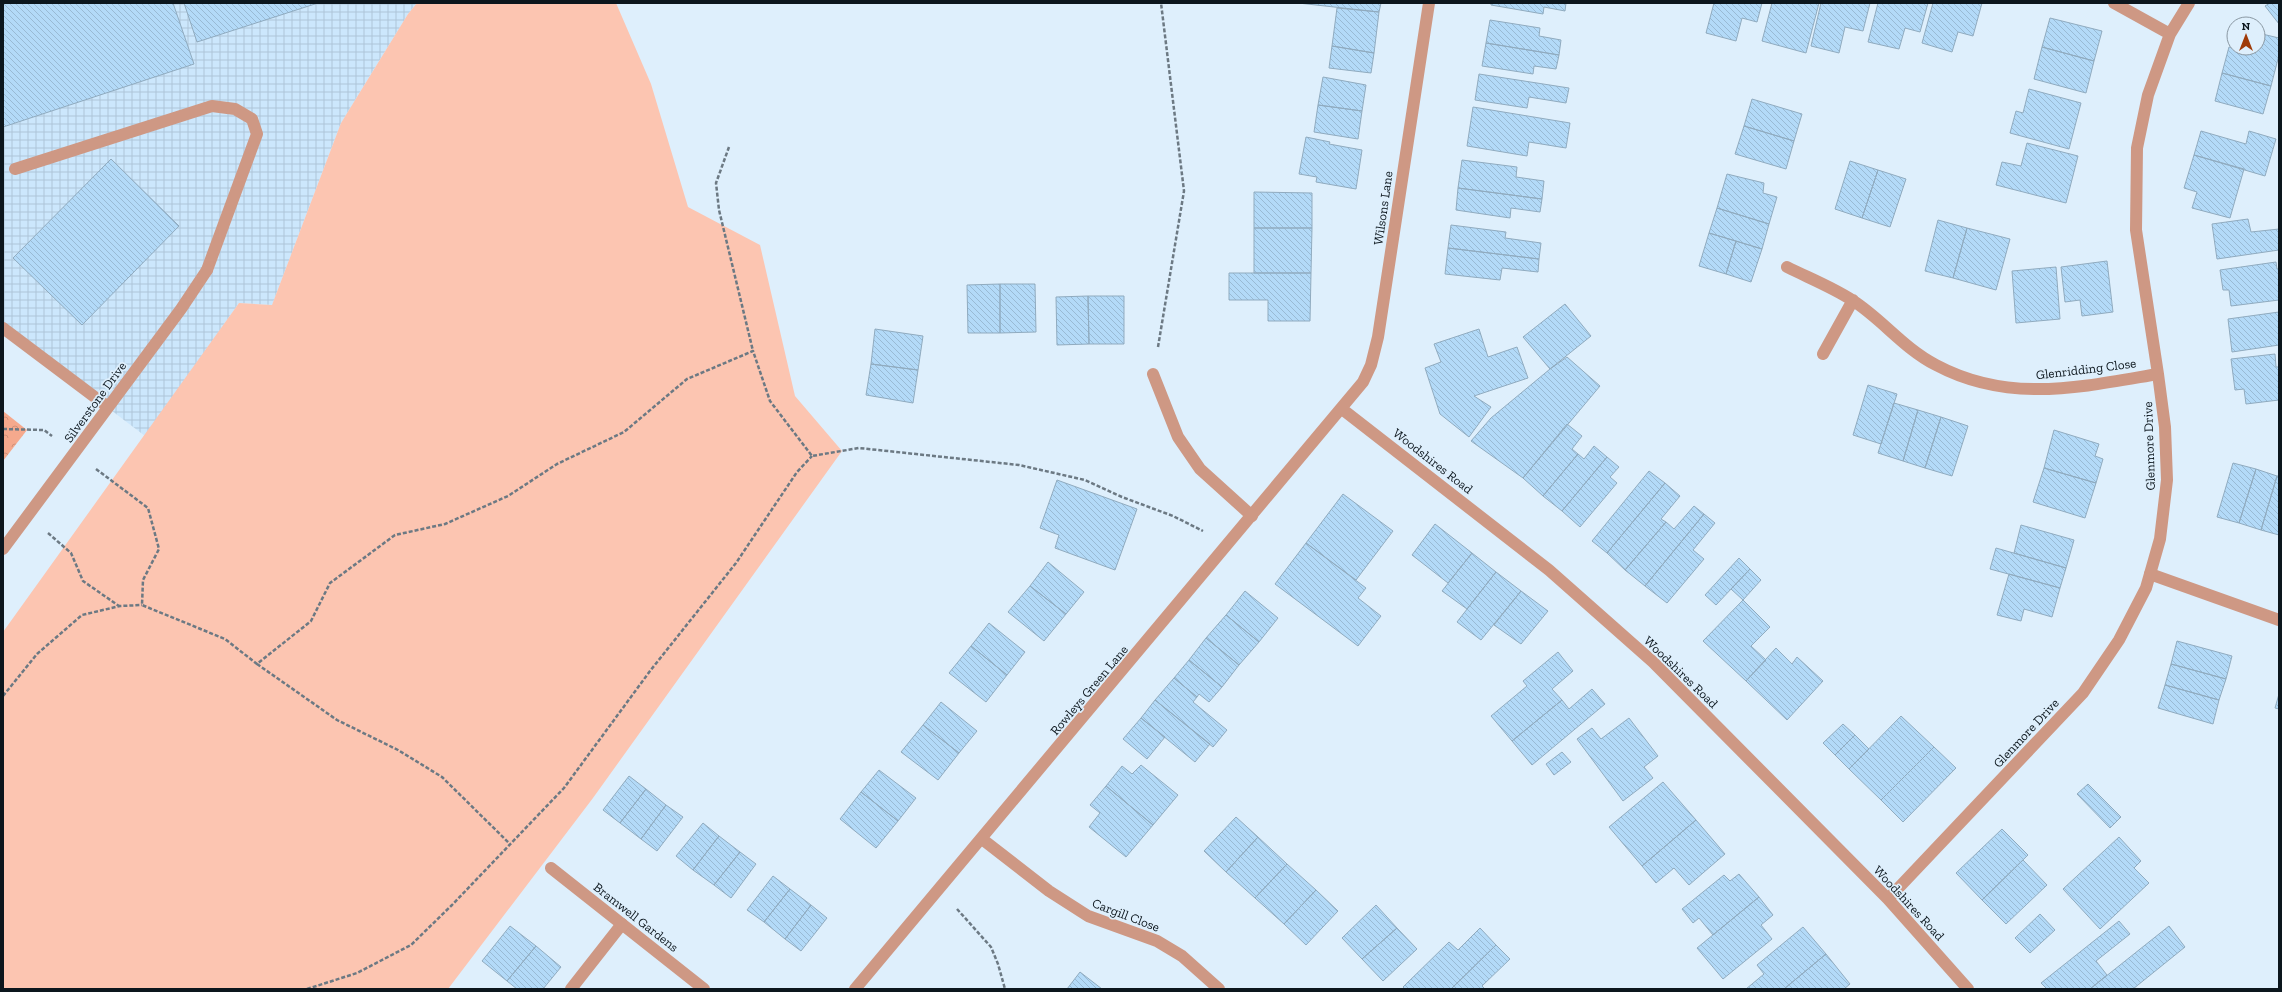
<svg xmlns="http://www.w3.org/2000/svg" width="2282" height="992" font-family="'Zilla Slab',serif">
<defs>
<pattern id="industrial-grid" width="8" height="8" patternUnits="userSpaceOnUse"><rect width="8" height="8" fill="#cce7fc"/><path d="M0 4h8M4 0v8" fill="none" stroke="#aec5d8"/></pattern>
<pattern id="forest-crowns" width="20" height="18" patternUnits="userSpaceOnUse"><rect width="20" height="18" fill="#f5a98d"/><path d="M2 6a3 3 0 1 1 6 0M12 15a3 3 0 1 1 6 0" fill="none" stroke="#d19179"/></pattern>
<pattern id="building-back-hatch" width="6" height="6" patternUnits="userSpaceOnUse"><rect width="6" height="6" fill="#b3daf8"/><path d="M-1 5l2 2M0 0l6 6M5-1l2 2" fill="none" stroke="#99bad4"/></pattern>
</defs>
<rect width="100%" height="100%" fill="#deeffc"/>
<!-- industrial -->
<path fill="url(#industrial-grid)" d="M3 3H417L408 14 341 123 272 305 239 303 145 436 3 328Z"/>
<!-- grass -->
<path fill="#fcc5b1" d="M417 3H616L651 84 688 207 760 245 795 396 842 451 593 798 448 989H3V632L239 303 272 305 341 123 408 14Z"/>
<!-- forest -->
<path fill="url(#forest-crowns)" d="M3 411 27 430 3 461Z"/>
<!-- building -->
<path fill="url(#building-back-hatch)" stroke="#90abbf" d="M3 3H173L194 64 3 127Z
M184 3H318L197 42Z
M1298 3H1381L1379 12Z
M1491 3H1566L1565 11 1544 7 1543 14 1491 5Z
M1714 3H1762L1757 22 1742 18 1736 41 1706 33Z
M1772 3H1819L1806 53 1762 41Z
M1821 3H1870L1863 31 1845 27 1839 53 1811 46Z
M1878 3H1928L1920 32 1905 28 1899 49 1868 42Z
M1933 3H1982L1973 36 1958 32 1952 52 1922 43Z
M2270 3H2279V24L2265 6Z
M1337 8 1379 12 1374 53 1332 46Z
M2050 18 2102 31 2094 61 2042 47Z
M1490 20 1540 28 1539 36 1561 40 1559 55 1486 43Z
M2258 33 2279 38V55L2271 86 2222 73 2229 47 2250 52 2251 48H2258Z
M1486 43 1559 55 1556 69 1534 66 1533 74 1482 66Z
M1332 46 1374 53 1371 73 1329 68Z
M2042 47 2094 61 2086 93 2034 79Z
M2222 73 2271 86 2263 114 2215 101Z
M1479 74 1569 88 1566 103 1529 97 1527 108 1475 100Z
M1323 77 1366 85 1362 111 1318 105Z
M2029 89 2081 103 2069 149 2010 133 2016 111 2023 113Z
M1752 99 1802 114 1794 141 1744 126Z
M1318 105 1362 111 1358 139 1314 132Z
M1473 107 1570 123 1566 148 1529 142 1527 156 1467 146Z
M1744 126 1794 141 1786 169 1735 154Z
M2201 131 2246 144 2249 131 2276 139 2265 176 2194 155Z
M1306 137 1330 142 1329 144 1362 150 1356 189 1316 182 1317 177 1299 174Z
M2027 143 2078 156 2066 203 1996 185 2002 162 2021 166Z
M2194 155 2244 169 2230 218 2192 208 2197 192 2184 188Z
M111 159 179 226 82 325 13 258Z
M1462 160 1517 167 1516 177 1544 181 1542 199 1458 188Z
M1850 161 1878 170 1862 218 1835 209Z
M1878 170 1906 179 1890 227 1862 218Z
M1727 174 1764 183 1763 193 1777 197 1769 224 1717 208Z
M1458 188 1542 199 1540 212 1511 208 1510 218 1456 210Z
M1254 192 1312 193V228H1254Z
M1717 208 1769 224 1762 249 1709 233Z
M2248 219 2251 232 2279 229V250L2217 259 2212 224Z
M1938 220 1967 228 1953 278 1925 271Z
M1451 225 1506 232 1505 238 1541 243 1539 259 1448 248Z
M1254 228H1312L1311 273H1254Z
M1967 228 2010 239 1996 290 1953 278Z
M1709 233 1736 241 1726 274 1699 266Z
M1736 241 1762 249 1751 282 1726 274Z
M1448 248 1539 259 1538 272 1502 268 1500 280 1445 274Z
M2107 261 2113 312 2082 316 2080 300 2065 302 2061 267Z
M2276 262 2277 269H2279V300L2231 306 2229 290H2223L2220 270Z
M2056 267 2060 319 2016 323 2012 271Z
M1229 273H1311L1310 321H1268V300H1229Z
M1000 284V333H968L967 285Z
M1000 284H1035L1036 332 1000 333Z
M1088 296H1124V344H1089Z
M1088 296 1089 344 1057 345 1056 297Z
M1565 304 1591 336 1550 369 1523 337Z
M2279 312V345L2232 352 2228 319Z
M875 329 923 336 918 370 871 364Z
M1479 329 1488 357 1517 347 1528 378 1474 396 1491 407 1469 437 1440 414 1425 368 1441 362 1434 344Z
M2275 354 2276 367H2279V400L2246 404 2244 389 2235 390 2231 359Z
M1567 357 1600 386 1523 478 1471 441 1491 418 1550 369Z
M871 364 918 370 913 403 866 395Z
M1868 385 1897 394 1881 444 1853 435Z
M1894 403 1918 410 1903 461 1878 453Z
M1918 410 1941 417 1925 468 1903 461Z
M1941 417 1968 426 1952 476 1925 468Z
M1567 424 1582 436 1572 449 1578 454 1543 496 1523 478Z
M2054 430 2099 444 2095 456 2103 459 2096 483 2044 468Z
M1594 446 1607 457 1562 511 1543 496 1578 454 1584 459Z
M1607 457 1619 467 1610 477 1617 483 1580 527 1562 511Z
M2233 463 2256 469 2239 523 2217 517Z
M2044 468 2096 483 2085 518 2033 502Z
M2256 469 2277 476 2261 530 2239 523Z
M1649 471 1665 483 1607 553 1592 541Z
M2277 476H2279V535L2261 530Z
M1057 480 1137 509 1115 570 1055 548 1059 535 1040 528Z
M1665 483 1680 496 1661 519 1666 522 1625 570 1607 553Z
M1343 494 1393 531 1356 580 1306 543Z
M1694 506 1704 514 1645 586 1625 570 1666 522 1674 529Z
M1704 514 1715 523 1693 550 1704 559 1667 603 1645 586Z
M1435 524 1472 553 1448 583 1412 555Z
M2021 525 2074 540 2066 568 2014 553Z
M1306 543 1366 588 1358 598 1381 616 1358 646 1275 584Z
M1996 548 2066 568 2060 588 1990 569Z
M1472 553 1496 572 1467 609 1442 591Z
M1739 558 1750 569 1716 605 1705 595Z
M1048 562 1084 592 1066 614 1030 586Z
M1750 569 1761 580 1743 600 1731 589Z
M1496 572 1521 591 1481 640 1457 622Z
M2009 574 2060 588 2052 617 2024 609 2021 621 1997 615Z
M1030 586 1066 614 1044 641 1008 612Z
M1245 591 1278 618 1259 642 1226 615Z
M1521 591 1548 611 1521 644 1494 625Z
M1743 600 1770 627 1751 646 1766 660 1746 681 1703 641Z
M1226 615 1259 642 1239 665 1206 638Z
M989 623 1025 652 1007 675 971 646Z
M1206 638 1239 665 1222 687 1189 660Z
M2177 641 2232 656 2226 679 2171 664Z
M971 646 1007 675 986 702 949 673Z
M1776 648 1792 664 1797 657 1823 681 1787 720 1746 681Z
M1558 652 1573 671 1552 689 1562 700 1512 741 1491 716 1527 686 1523 681Z
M1189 660 1222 687 1209 702 1199 694 1197 697 1174 678Z
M2171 664 2226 679 2219 700 2165 685Z
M1174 678 1197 697 1193 702 1227 730 1213 747 1155 700Z
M2165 685 2219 700 2213 724 2158 708Z
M1592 689 1605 704 1532 765 1512 741 1562 700 1569 709Z
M2279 694V709L2275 708Z
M1155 700 1210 744 1195 762 1141 718Z
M941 702 977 731 959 753 923 725Z
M1901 716 1934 747 1881 800 1849 769Z
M1141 718 1165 737 1147 759 1123 739Z
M1629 718 1658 756 1644 767 1653 778 1623 801 1577 739 1592 728 1601 739Z
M1843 724 1855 735 1835 755 1823 743Z
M923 725 959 753 938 780 901 752Z
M1855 735 1869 749 1849 769 1835 755Z
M1934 747 1956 768 1903 822 1881 800Z
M1562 752 1571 762 1554 775 1546 764Z
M1141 765 1178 795 1153 825 1106 786 1122 766 1132 774Z
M879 770 916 798 898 821 861 792Z
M629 776 646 789 620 823 603 810Z
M1663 782 1696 820 1642 866 1609 827Z
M2088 784 2121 817 2110 828 2077 794Z
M1106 786 1153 825 1126 857 1089 827 1100 813 1090 805Z
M646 789 666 805 641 839 620 823Z
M861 792 898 821 876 848 840 819Z
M666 805 683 817 657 851 641 839Z
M1236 817 1258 837 1226 872 1204 851Z
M1696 820 1725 854 1689 885 1674 868 1656 883 1642 866Z
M703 823 719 836 693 870 676 856Z
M2002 829 2028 855 1982 900 1956 873Z
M719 836 740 852 714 885 693 870Z
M1258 837 1287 864 1255 898 1226 872Z
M2119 837 2141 861 2134 868 2149 883 2100 929 2063 889Z
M740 852 756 864 731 898 714 885Z
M2023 860 2047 885 2006 924 1982 900Z
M1287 864 1316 890 1284 924 1255 898Z
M1739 874 1759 897 1713 935 1699 918 1693 923 1682 909 1724 875 1730 881Z
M773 876 790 889 764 922 747 910Z
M790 889 811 905 785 939 764 922Z
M1316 890 1338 911 1306 945 1284 924Z
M1759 897 1773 915 1761 925 1772 939 1723 979 1697 948Z
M811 905 827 918 801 951 785 939Z
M1376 905 1397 928 1362 959 1342 938Z
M2040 914 2055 930 2030 953 2015 938Z
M2119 921 2130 934 2096 961 2107 975 2090 989H2047L2041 983Z
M510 926 536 946 507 981 482 961Z
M2169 926 2185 947 2133 989H2090Z
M1803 927 1826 954 1784 989H1746L1764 974 1757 965Z
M1397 928 1417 949 1383 981 1362 959Z
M1480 928 1496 945 1451 989H1405L1403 987 1449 942 1458 950Z
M1496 945 1510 959 1482 986 1485 989H1451Z
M536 946 561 967 543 989H517L507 981Z
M1826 954 1850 984 1844 989H1784Z
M1080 972 1102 989H1067Z"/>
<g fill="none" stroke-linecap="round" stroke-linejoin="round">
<!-- path -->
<path stroke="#6c7983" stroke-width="2.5" stroke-dasharray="4 2" stroke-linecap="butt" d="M729 147 716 183 719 210 753 351
M1158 347 1184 191 1161 3
M3 429 44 430 52 436
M96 469 148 508 159 549 143 580 142 605 225 639 257 664 311 621 330 583 395 535 445 524 508 496 557 464 624 432 687 379 753 351 770 401 812 456 859 448 1019 465 1085 480 1122 497 1173 516 1203 531
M48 533 71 553 83 581 119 606
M257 664 337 720 398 750 442 777 510 844
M3 696 37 654 82 615 120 606 142 605
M957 909 991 947 998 964 1005 989
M307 989 357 973 411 945 452 905 564 788 650 671 736 563 797 472 812 456"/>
<!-- lane -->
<path stroke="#ce9884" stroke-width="12" d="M15 169 212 106 235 109 252 119 257 134 207 270
M1153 374 1178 437 1200 469 1252 516
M2150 574 2279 620
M571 989 622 924"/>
<!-- street -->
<path stroke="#ce9884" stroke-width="12" d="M2114 3 2170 34
M1787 267C1809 278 1832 287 1852 300 1882 319 1903 348 1936 365 2009 404 2081 387 2158 374
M3 328 108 407
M1823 354 1853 300
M1342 409 1549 570 1653 662 1888 899 1968 989
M3 549 181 309 207 270
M982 839 1049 891 1088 916 1157 941 1182 956 1219 989
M551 868 704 989
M1888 899 2083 693 2119 640 2146 588 2160 539 2167 480 2165 427 2158 374 2136 230 2137 148 2148 95 2170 34 2189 3
M855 989 1363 382 1371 365 1378 337 1429 3"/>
</g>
<g text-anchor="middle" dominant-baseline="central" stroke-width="3.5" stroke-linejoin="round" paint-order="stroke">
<!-- street labels -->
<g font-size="13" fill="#0c161d" stroke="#deeffc">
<text transform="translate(1383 208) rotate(-82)">Wilsons Lane</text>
<text transform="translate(2086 369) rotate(-7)">Glenridding Close</text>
<text transform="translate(95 402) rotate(-54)">Silverstone Drive</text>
<text transform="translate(2149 446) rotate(-92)">Glenmore Drive</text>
<text transform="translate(1433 461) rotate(38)">Woodshires Road</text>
<text transform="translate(1681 672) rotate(44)">Woodshires Road</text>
<text transform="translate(1089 690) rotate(-50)">Rowleys Green Lane</text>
<text transform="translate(2026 733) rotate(-47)">Glenmore Drive</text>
<text transform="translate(1909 903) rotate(47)">Woodshires Road</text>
<text transform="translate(1126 915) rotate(21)">Cargill Close</text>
<text transform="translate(636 917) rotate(38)">Bramwell Gardens</text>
</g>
</g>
<!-- border -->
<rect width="2282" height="992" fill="none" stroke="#0c161d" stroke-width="8"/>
<!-- north arrow -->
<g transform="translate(2246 36)"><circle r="19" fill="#deeffc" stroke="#8a98a3"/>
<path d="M0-3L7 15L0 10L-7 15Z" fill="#9f3b09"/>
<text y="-6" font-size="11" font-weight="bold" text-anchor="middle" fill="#0c161d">N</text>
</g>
</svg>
